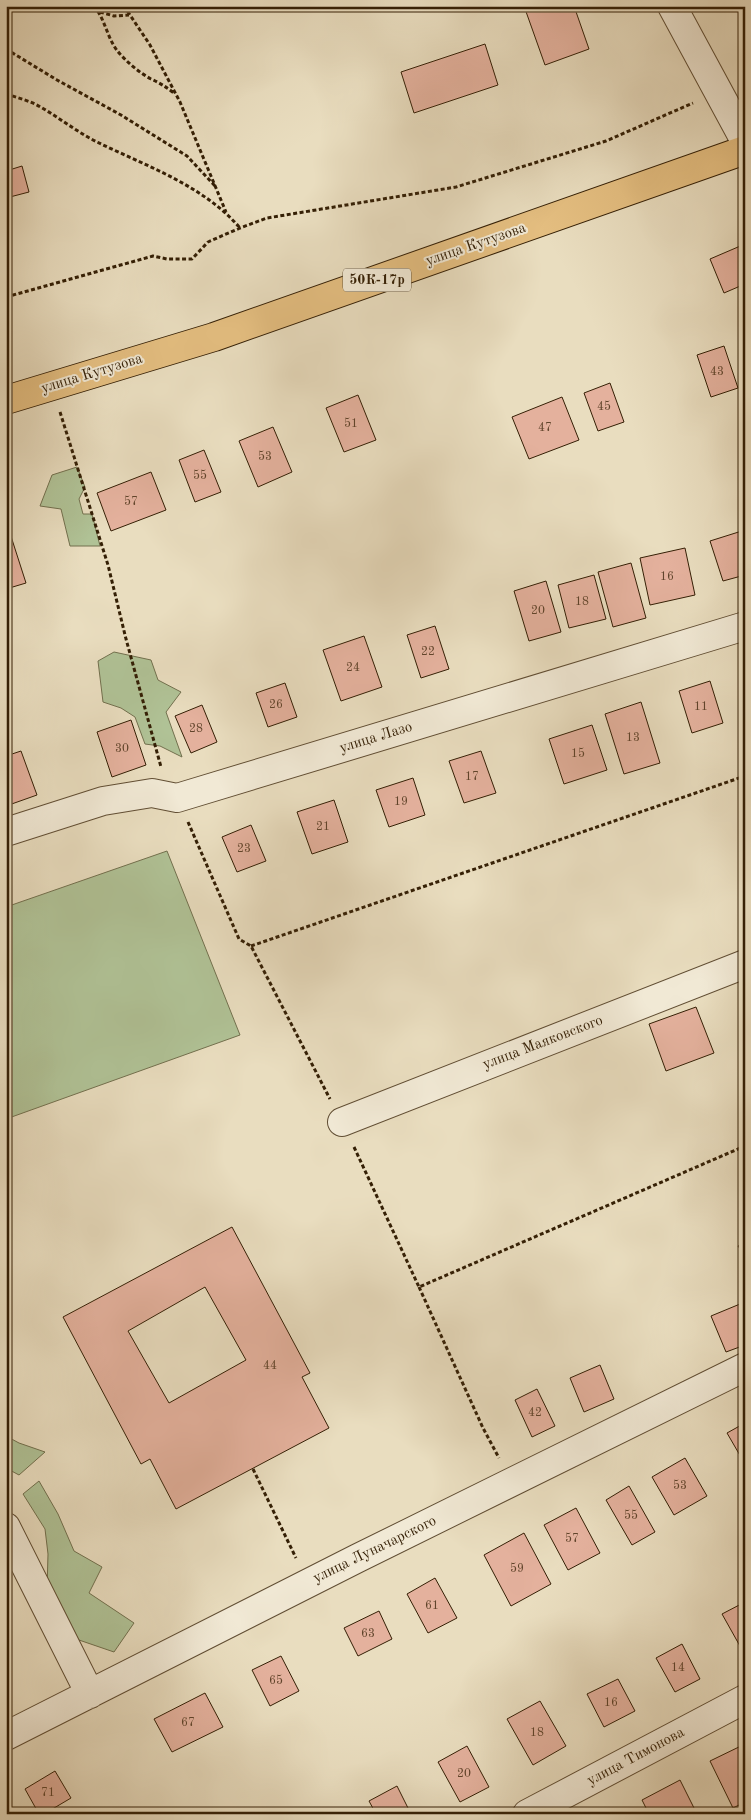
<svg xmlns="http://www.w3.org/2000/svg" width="751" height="1820" font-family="'Old Standard TT',serif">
<rect width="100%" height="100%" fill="#e9ddbf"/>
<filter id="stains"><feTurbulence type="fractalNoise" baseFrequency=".004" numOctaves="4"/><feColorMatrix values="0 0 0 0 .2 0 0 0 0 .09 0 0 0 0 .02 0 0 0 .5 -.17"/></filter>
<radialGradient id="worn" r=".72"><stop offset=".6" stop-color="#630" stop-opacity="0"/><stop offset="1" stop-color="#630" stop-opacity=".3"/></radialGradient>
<!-- green -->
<path fill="#b0c296" stroke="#72704e" d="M77 467 85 487 79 499 83 514H92L100 546H70L61 509 40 506 52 475Z
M114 652 151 660 158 680 181 692 166 712 182 757 160 746 145 744 135 717 121 708 103 702 98 661Z
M167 851 240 1035 6 1119V907Z
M6 1436 19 1443 45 1452 19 1475 6 1468Z
M39 1481 58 1514 74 1551 102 1567 89 1593 134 1623 114 1652 76 1639 47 1590 48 1554 45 1529 23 1494Z"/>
<!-- building -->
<path fill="#e4b19d" stroke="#341f05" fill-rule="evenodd" d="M524 6H574L589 49 545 65Z
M485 44 498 85 414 113 401 72Z
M22 166 29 192 6 198V171Z
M745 244V284L724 293 710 259Z
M724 346 738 388 711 397 697 355Z
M610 383 624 422 598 431 584 393Z
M358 395 376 440 344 452 326 408Z
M562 397 579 440 529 459 512 417Z
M273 427 292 472 258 487 239 441Z
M204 450 221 492 195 502 179 460Z
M151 472 166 510 111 531 97 493Z
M6 527H8L26 583 6 589Z
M745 530V575L723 581 710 541Z
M685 548 695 595 650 605 640 558Z
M631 563 646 618 613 627 598 572Z
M594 575 606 619 569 628 558 585Z
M546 581 561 632 529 641 514 591Z
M435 626 449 669 421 678 407 635Z
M364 636 382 687 341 701 323 650Z
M710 681 723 723 692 733 679 691Z
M285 683 297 717 268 727 256 693Z
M641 702 660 763 624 774 605 714Z
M202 705 217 742 191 753 175 716Z
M131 720 146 765 112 777 97 732Z
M592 725 607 770 564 784 549 739Z
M21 751 37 795 6 806V756Z
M481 751 496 793 464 803 449 761Z
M413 778 425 815 389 827 376 790Z
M334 800 348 842 312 854 297 812Z
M251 825 266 861 237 872 222 837Z
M696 1007 714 1053 666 1071 649 1024Z
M232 1227 310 1373 302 1377 329 1428 176 1509 150 1459 141 1464 63 1317ZM205 1287 246 1360 169 1403 128 1331Z
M745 1242V1256L738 1246Z
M740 1304 745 1314V1345L726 1352 711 1316Z
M600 1365 614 1399 584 1412 570 1378Z
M537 1389 555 1426 532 1437 515 1400Z
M745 1423V1464L727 1433Z
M685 1458 707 1496 674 1515 652 1477Z
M629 1486 655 1532 632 1545 606 1500Z
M576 1508 600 1553 568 1570 544 1525Z
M524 1533 551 1584 511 1606 484 1555Z
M435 1578 457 1618 428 1633 407 1594Z
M745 1602V1655L722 1614Z
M379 1611 392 1639 358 1656 344 1628Z
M682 1644 700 1679 675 1692 656 1658Z
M281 1656 299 1691 270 1706 252 1670Z
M618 1679 635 1711 604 1727 587 1694Z
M205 1693 223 1727 172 1752 154 1719Z
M540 1701 566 1746 533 1765 507 1719Z
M743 1745 745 1749V1802L733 1808 710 1761Z
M467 1746 489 1787 460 1802 438 1762Z
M55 1771 71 1798 44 1814H39L25 1789Z
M680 1780 697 1814H649L642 1800Z
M397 1786 411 1814H376L369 1801Z"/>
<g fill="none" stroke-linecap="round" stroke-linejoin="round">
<defs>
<path id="minor" d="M672 6 745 141
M6 832 103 801 152 793 177 798 745 626
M342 1122 745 964
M6 1527 90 1694
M6 1736 358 1558 745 1367
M527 1814 745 1699"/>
<path id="major" d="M6 400 214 337 745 150"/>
</defs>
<!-- minor casing -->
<use href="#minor" stroke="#614e34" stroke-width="30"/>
<!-- major casing -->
<use href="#major" stroke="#341f05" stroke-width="30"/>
<!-- path -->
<path stroke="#341f05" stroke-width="3" stroke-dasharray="4 2.5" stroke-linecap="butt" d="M94 6C106 20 107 40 120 54 129 64 140 73 151 79 160 83 166 87 174 93
M124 6 150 45 180 102 226 212
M100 12 114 16 129 15
M6 49 57 80 121 115 187 156 216 187
M6 94C16 97 26 100 35 104 56 115 75 131 97 142 146 166 203 185 240 228
M6 297 153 256 167 259H192L208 242 240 228 267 218 456 187 606 141 693 103
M60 412 108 565 126 639 161 767
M188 822 239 939 251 946 330 1099
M251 946 745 776
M354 1147 419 1287 745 1146
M419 1287 483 1428 499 1458
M253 1469 296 1558"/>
<!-- minor -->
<use href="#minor" stroke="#f1e9d5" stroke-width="28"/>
<!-- major -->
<use href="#major" stroke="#e4be80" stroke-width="28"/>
</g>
<g text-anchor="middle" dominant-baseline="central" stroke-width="4" stroke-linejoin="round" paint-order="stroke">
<!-- number labels -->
<g font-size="12" fill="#60442b">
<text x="717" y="372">43</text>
<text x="604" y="407">45</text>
<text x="351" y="424">51</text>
<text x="545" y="428">47</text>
<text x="265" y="457">53</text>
<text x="200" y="476">55</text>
<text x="131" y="502">57</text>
<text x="667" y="577">16</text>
<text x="582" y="602">18</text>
<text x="538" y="611">20</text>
<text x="428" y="652">22</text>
<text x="353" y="668">24</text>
<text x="276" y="705">26</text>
<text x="701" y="707">11</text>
<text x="196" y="729">28</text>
<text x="633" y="738">13</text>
<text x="122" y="749">30</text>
<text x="578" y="754">15</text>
<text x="472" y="777">17</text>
<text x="401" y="802">19</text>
<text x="323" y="827">21</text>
<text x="244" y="849">23</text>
<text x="270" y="1366">44</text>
<text x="535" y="1413">42</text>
<text x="680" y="1486">53</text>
<text x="631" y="1516">55</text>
<text x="572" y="1539">57</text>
<text x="517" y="1569">59</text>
<text x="432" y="1606">61</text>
<text x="368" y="1634">63</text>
<text x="678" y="1668">14</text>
<text x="276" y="1681">65</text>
<text x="611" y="1703">16</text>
<text x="188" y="1723">67</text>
<text x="537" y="1733">18</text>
<text x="464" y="1774">20</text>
<text x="48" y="1793">71</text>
</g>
<!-- shield labels -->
<rect fill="#f1e9d5" stroke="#6d5c43" stroke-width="1" x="343" y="268.5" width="68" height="23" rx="4"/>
<g font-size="14" font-weight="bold" fill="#341f05">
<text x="377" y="280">50К-17р</text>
</g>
<!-- street labels -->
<g font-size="15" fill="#341f05" stroke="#f1e9d5">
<text transform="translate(476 245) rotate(-19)">улица Кутузова</text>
<text transform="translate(92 374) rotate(-17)">улица Кутузова</text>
<text transform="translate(376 738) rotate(-17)">улица Лазо</text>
<text transform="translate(543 1043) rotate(-21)">улица Маяковского</text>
<text transform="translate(375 1550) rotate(-26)">улица Луначарского</text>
<text transform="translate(636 1757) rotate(-28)">улица Тимонова</text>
</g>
</g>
<!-- margin -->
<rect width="751" height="1820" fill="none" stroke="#e9ddbf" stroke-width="25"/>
<rect x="8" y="8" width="736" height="1805" fill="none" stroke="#341f05" stroke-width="2.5"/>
<rect x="12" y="12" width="726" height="1795" fill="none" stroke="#341f05"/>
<rect width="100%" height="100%" filter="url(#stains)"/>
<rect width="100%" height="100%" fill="url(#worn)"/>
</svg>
